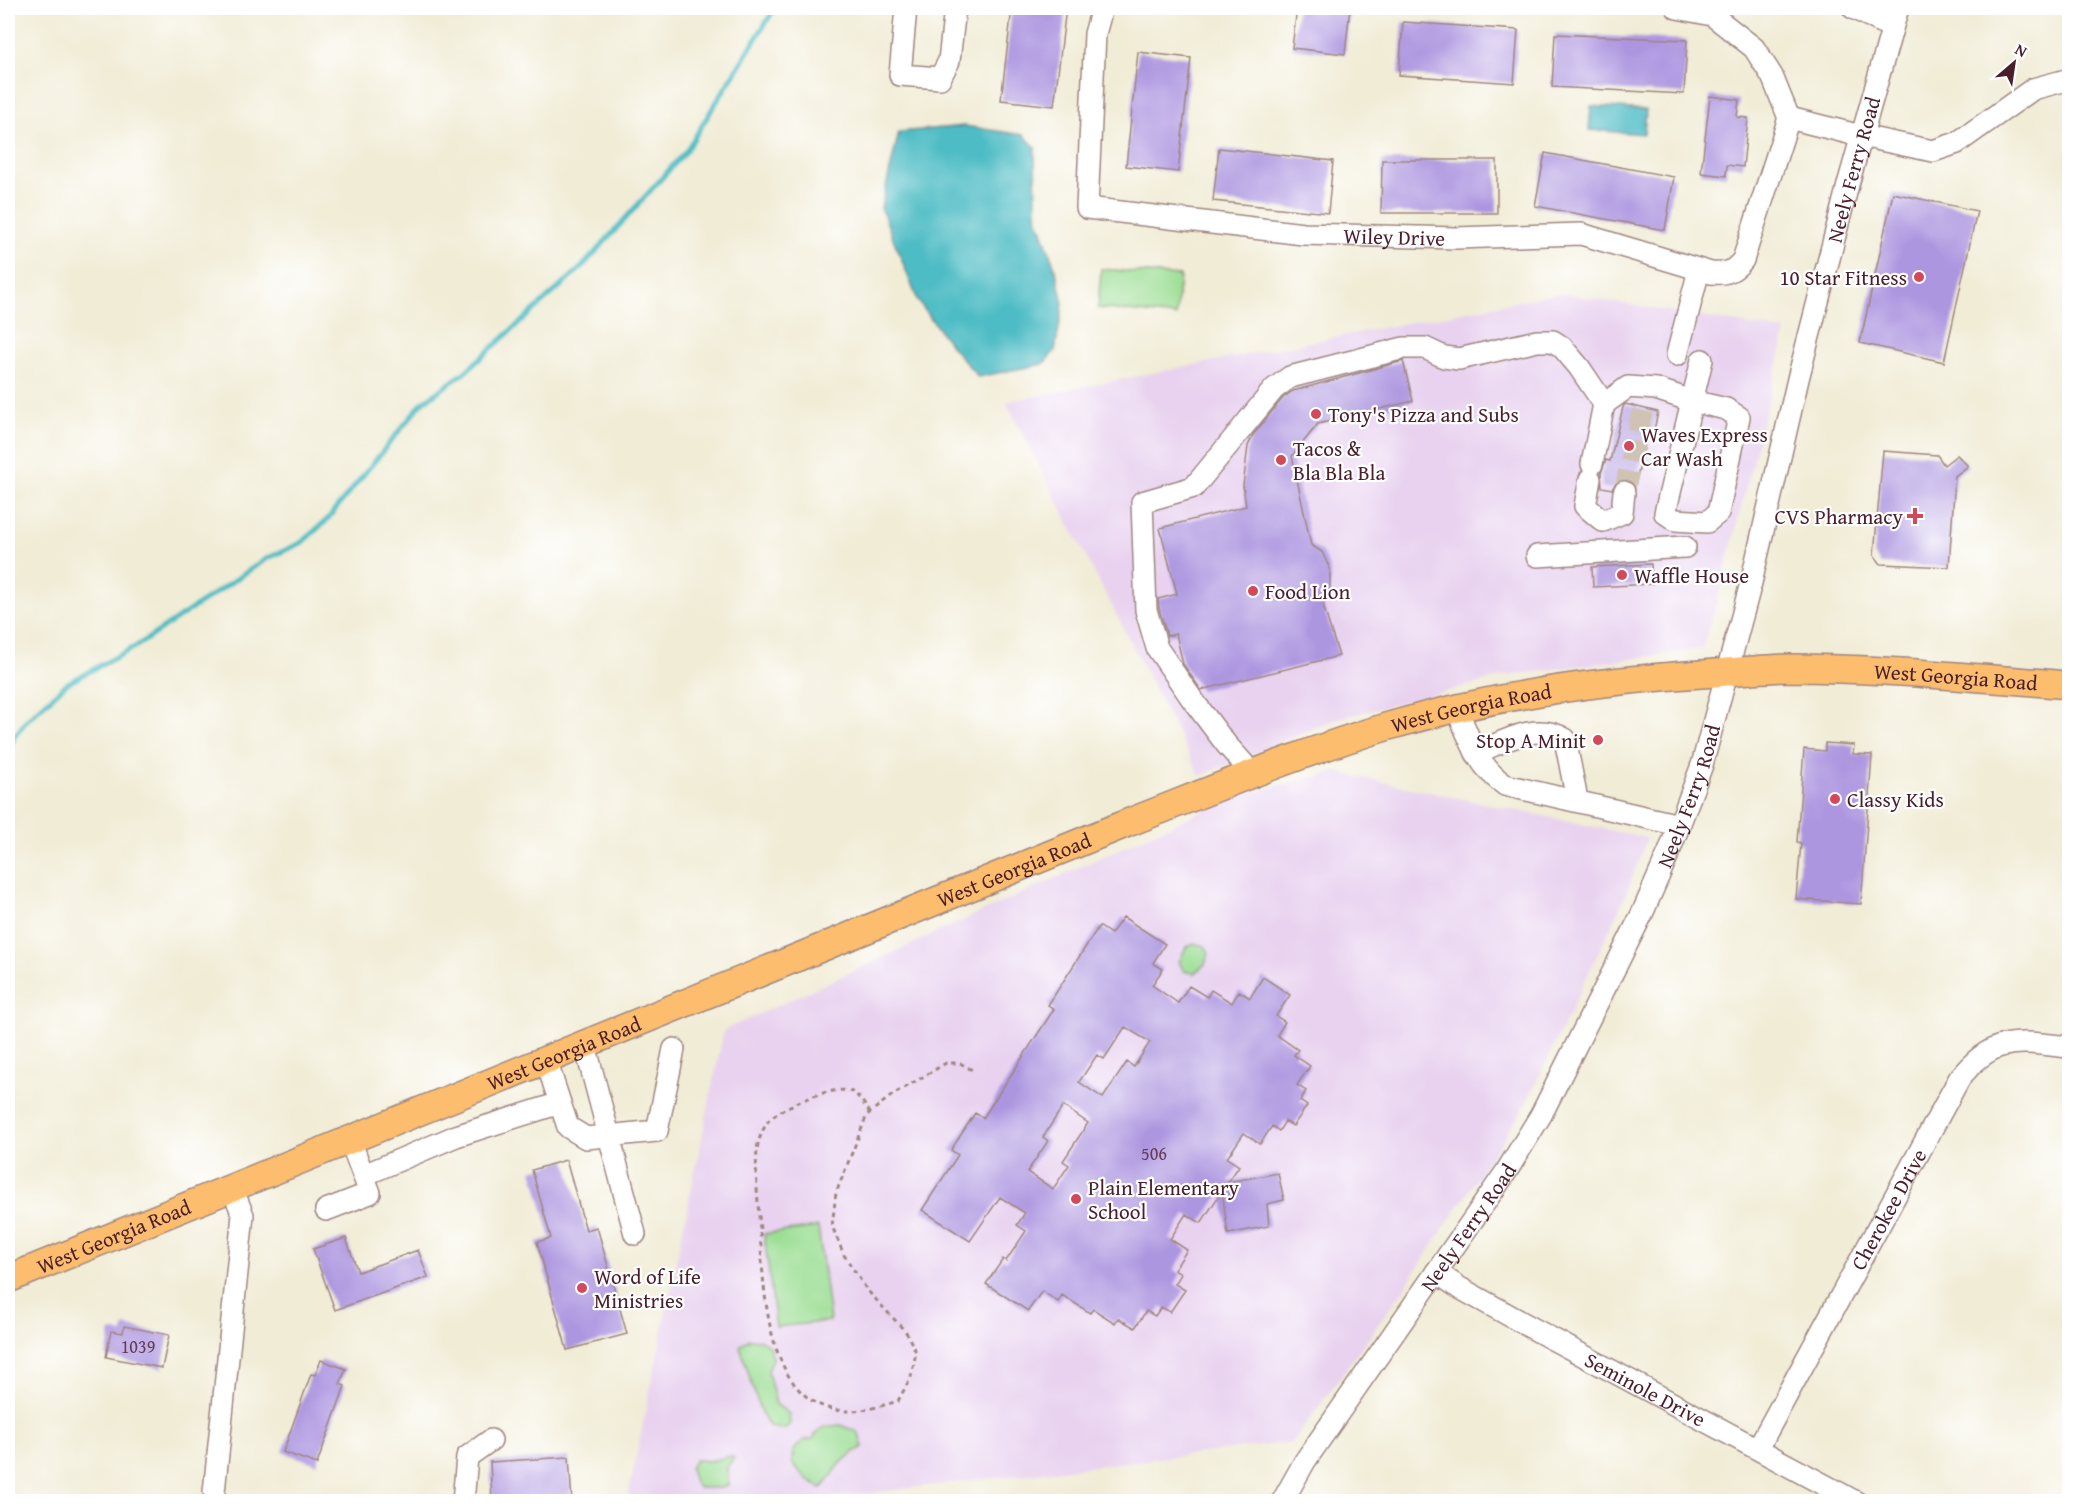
<svg xmlns="http://www.w3.org/2000/svg" width="2077" height="1509" font-family="'Gentium Book Plus',serif">
<rect width="100%" height="100%" fill="#fff"/>
<filter id="ink" filterUnits="userSpaceOnUse"><feTurbulence type="fractalNoise" baseFrequency=".0167" numOctaves="2"/><feDisplacementMap in="SourceGraphic" scale="12" xChannelSelector="R" yChannelSelector="G"/><feConvolveMatrix kernelMatrix="1 2 1 2 8 2 1 2 1" color-interpolation-filters="sRGB"/></filter>
<filter id="wash" filterUnits="userSpaceOnUse"><feTurbulence type="fractalNoise" baseFrequency=".008" numOctaves="4" result="noise"/><feDisplacementMap in="SourceGraphic" scale="24" xChannelSelector="R" yChannelSelector="G"/><feGaussianBlur stdDeviation="1.35" result="paint"/><feColorMatrix in="noise" values="0 0 0 0 0 0 0 0 0 0 0 0 0 0 0 0 0 1.4 0 .05"/><feComposite in="paint" operator="in"/></filter>
<g filter="url(#wash)">
<rect width="100%" height="100%" fill="#f1ecd6"/>
<!-- built -->
<path fill="#e8d2ef" d="M1559 293 1786 331 1719 594 1702 649 1506 676 1336 719 1200 776 1006 402Z
M1336 772 1647 838 1623 901 1525 1106 1401 1293 1293 1442 803 1501 627 1502 724 1030 1235 796Z"/>
<!-- green -->
<path fill="#9cde94" stroke="#737e60" stroke-width="1.5" d="M1101 269 1180 276 1176 316 1098 308Z
M1195 944 1205 946 1209 953 1205 964 1194 973 1184 971 1179 962 1186 947Z
M818 1227 830 1321 776 1327 764 1234Z
M749 1339 761 1340 770 1347 772 1359 768 1372 776 1404 789 1414 790 1424 784 1429 770 1427 761 1413 740 1346Z
M840 1425 858 1432 863 1447C854 1452 846 1457 839 1465 833 1473 830 1481 821 1488L806 1479 792 1462 793 1451 804 1440 813 1439C819 1426 827 1426 840 1425Z
M731 1456 734 1458 727 1467 728 1485 721 1488H699L694 1482 690 1468 695 1460 710 1461Z"/>
<!-- water -->
<path fill="#4ebcc4" stroke="#4c6e78" stroke-width="1.5" d="M1591 106 1646 110 1644 134 1589 130Z
M964 126 1024 135 1035 147 1036 214 1056 271 1063 304 1055 351 1043 364 978 377 948 342 918 301 881 208 899 132Z"/>
<g fill="none" stroke-linecap="round" stroke-linejoin="round">
<!-- stream -->
<path stroke="#4ebcc4" stroke-width="5" d="M8 752 14 737 27 720 66 684 135 647 266 559 301 543 326 521 422 403 464 373 582 267 686 151 775 8"/>
</g>
<g id="blocks">
<!-- building -->
<path fill="#ad96e0" fill-rule="evenodd" d="M1012 8H1066L1054 106 1001 100Z
M1297 8H1350L1345 54 1292 48Z
M1403 22 1518 30 1514 83 1399 75Z
M1555 34 1687 40 1684 94 1552 87Z
M1138 52 1191 58 1178 172 1126 166Z
M1710 96 1739 100 1737 117 1748 118 1743 167 1727 165 1726 176 1701 173Z
M1219 148 1333 161 1328 213 1213 201Z
M1545 153 1674 177 1665 230 1535 206Z
M1382 160H1497V213H1381Z
M1893 193 1977 211 1944 362 1860 343Z
M1403 361 1413 401 1318 424 1292 456 1311 545 1322 552 1330 569V588L1327 600 1323 605 1339 656 1201 690 1183 664 1176 634 1167 636 1159 608 1158 599 1177 594 1160 528 1246 506 1243 486 1248 446 1253 435 1283 398 1293 391Z
M1625 404 1658 412 1655 426 1651 432H1648L1635 486 1631 481 1625 479 1618 481 1612 489 1602 487 1601 473 1606 460 1610 461 1623 407Z
M1883 451 1937 455 1944 465 1957 455 1968 466 1955 476 1949 567 1881 564 1874 555Z
M1651 564 1652 584 1593 587 1592 567Z
M1825 743 1854 745 1853 754 1872 755 1861 904 1796 899 1801 843 1797 842 1804 749 1825 751Z
M1123 917 1165 944 1153 963 1163 969 1152 985 1178 1003 1189 986 1207 997 1211 990 1232 1003 1239 991 1250 998 1263 977 1290 995 1276 1016 1285 1022 1277 1035 1298 1050 1294 1055 1310 1066 1297 1085 1306 1091 1300 1101 1307 1106 1293 1126 1285 1121 1279 1131 1272 1126 1260 1144 1244 1133 1227 1158 1239 1166 1228 1182 1278 1173 1284 1200 1267 1204 1269 1226 1228 1234 1222 1191 1201 1223 1186 1214 1170 1239 1187 1250 1174 1270 1181 1274 1175 1284 1185 1290 1170 1312 1161 1307 1155 1316 1146 1311 1135 1328 1118 1318 1115 1323 1093 1309 1090 1313 1062 1295 1058 1302 1042 1291 1028 1311 986 1284 1003 1259 1006 1261 1026 1231 1017 1225 1025 1213 1000 1197 970 1241 922 1210 958 1155 951 1150 975 1113 983 1118 1054 1009 1048 1005 1099 926 1111 934ZM1125 1027 1150 1042 1134 1067 1127 1062 1103 1098 1079 1082 1097 1055 1104 1059ZM1063 1106 1088 1123 1063 1161 1069 1165 1053 1189 1027 1172 1048 1141 1043 1137Z
M566 1160 586 1230 597 1227 627 1334 567 1350 537 1242 551 1238 532 1170Z
M346 1238 358 1272 418 1250 428 1277 335 1310 313 1249Z
M124 1326 169 1335 162 1368 106 1357 111 1331 123 1333Z
M321 1360 346 1369 340 1384 345 1386 317 1464 283 1452 311 1374 315 1375Z
M569 1457 572 1502H492L490 1462Z"/>
</g>
</g>
<g filter="url(#ink)">
<use href="#blocks" fill-opacity="0" stroke="#9e8680" stroke-width="1.5"/>
<g fill="none" stroke-linecap="round" stroke-linejoin="round">
<!-- minor-tunnel -->
<path stroke="#d0c3b4" stroke-width="21" stroke-dasharray="21 10" stroke-linecap="butt" d="M1624 492 1643 408"/>
<defs>
<g id="minor">
<path d="M906 8 900 75 940 78 949 61 955 8"/>
<path id="s1" d="M1102 8 1095 34 1087 208 1303 234 1456 238 1581 234 1711 273C1727 274 1733 272 1743 260L1789 118 1861 136 1933 151 1957 143 2033 89 2070 79"/>
<path d="M1677 8 1712 15 1754 48 1772 76 1789 118"/>
<path d="M1853 8 1891 27"/>
<path d="M1677 355 1699 270"/>
<path d="M1604 404 1628 387 1656 389 1692 401 1726 409 1739 417 1718 513 1707 522 1675 520 1665 513 1702 360"/>
<path d="M1590 479 1585 506 1603 521 1622 513 1624 492"/>
<path d="M1537 556 1685 547"/>
<path d="M1457 709C1469 738 1478 767 1505 785L1679 825"/>
<path d="M1476 753C1504 742 1536 721 1565 739L1577 800"/>
<path d="M1253 774 1226 744 1192 699 1157 648 1146 610 1142 502 1194 487 1274 389 1290 377 1404 348H1425L1444 357 1459 359 1537 341H1553L1562 347 1579 367 1604 404 1592 464"/>
<path d="M585 1045 635 1234"/>
<path d="M560 1103 568 1127 586 1138 657 1131 674 1049"/>
<path d="M364 1175 456 1136 560 1103 546 1060"/>
<path d="M326 1210 370 1193 350 1140"/>
<path id="s2" d="M1436 1272 1458 1287 1532 1328 1856 1502"/>
<path id="s3" d="M1758 1448 1959 1079C1994 1034 2018 1042 2070 1047"/>
<path d="M214 1492 243 1215 232 1188"/>
<path d="M463 1502 467 1457 491 1440"/>
<path id="s4" d="M1282 1502 1305 1461 1506 1172 1541 1115 1642 914 1669 852 1702 765 1751 583 1798 379 1849 181 1898 8"/>
</g>
<g id="major">
<path id="s5" d="M8 1279 1125 824C1212 790 1299 753 1389 726 1490 696 1596 681 1701 674 1729 672 1759 669 1788 668 1882 668 1976 678 2070 685"/>
</g>
</defs>
<!-- minor casing -->
<use href="#minor" stroke="#9e8680" stroke-width="24"/>
<!-- major casing -->
<use href="#major" stroke="#9e8680" stroke-width="30"/>
<!-- path -->
<path stroke="#9e8680" stroke-width="3" stroke-dasharray="4.5 4.5" stroke-linecap="butt" d="M870 1113C865 1106 860 1096 852 1092 833 1084 783 1106 769 1120 765 1125 761 1134 759 1140 753 1158 759 1210 760 1231 764 1290 765 1405 844 1411 862 1412 881 1406 898 1401L911 1377 916 1352 906 1332 867 1290 844 1255 832 1226 836 1193 867 1115 891 1096 946 1063H960L974 1071"/>
<!-- minor -->
<use href="#minor" stroke="#fff" stroke-width="21"/>
<!-- major -->
<use href="#major" stroke="#fcbd6e" stroke-width="27"/>
</g>
</g>
<!-- markers -->
<g fill="#d1495b" stroke="#fff" stroke-width="2">
<circle cx="1919" cy="277" r="6"/>
<circle cx="1316" cy="414" r="6"/>
<circle cx="1629" cy="446" r="6"/>
<circle cx="1281" cy="460" r="6"/>
<path d="M1912 507h6v6h6v6h-6v6h-6v-6h-6v-6h6z"/>
<circle cx="1622" cy="575" r="6"/>
<circle cx="1253" cy="591" r="6"/>
<circle cx="1598" cy="740" r="6"/>
<circle cx="1835" cy="799" r="6"/>
<circle cx="1076" cy="1199" r="6"/>
<circle cx="582" cy="1288" r="6"/>
</g>
<g text-anchor="middle" dominant-baseline="central" stroke-width="4.5" stroke-linejoin="round" paint-order="stroke">
<!-- number labels -->
<g font-size="18" fill="#633d58">
<text x="1154" y="1153">506</text>
<text x="138" y="1346">1039</text>
</g>
<!-- street labels -->
<g font-size="21" fill="#4a1f2b" stroke="#fff">
<text stroke="none"><textPath href="#s4" startOffset="1466">Neely Ferry Road</textPath></text>
<text stroke="none"><textPath href="#s1" startOffset="510">Wiley Drive</textPath></text>
<text stroke="none"><textPath href="#s5" startOffset="2060">West Georgia Road</textPath></text>
<text stroke="none"><textPath href="#s5" startOffset="1572">West Georgia Road</textPath></text>
<text stroke="none"><textPath href="#s4" startOffset="818">Neely Ferry Road</textPath></text>
<text stroke="none"><textPath href="#s5" startOffset="1086">West Georgia Road</textPath></text>
<text stroke="none"><textPath href="#s5" startOffset="600">West Georgia Road</textPath></text>
<text stroke="none"><textPath href="#s3" startOffset="272">Cherokee Drive</textPath></text>
<text stroke="none"><textPath href="#s4" startOffset="332">Neely Ferry Road</textPath></text>
<text stroke="none"><textPath href="#s5" startOffset="114">West Georgia Road</textPath></text>
<text stroke="none"><textPath href="#s2" startOffset="240">Seminole Drive</textPath></text>
</g>
<!-- poi labels -->
<g font-size="21" fill="#4a1f2b" stroke="#fff" text-anchor="start">
<text x="1907" y="277" text-anchor="end">10 Star Fitness</text>
<text x="1328" y="414">Tony's Pizza and Subs</text>
<text x="1641" y="434">Waves Express<tspan x="1641" dy="24">Car Wash</tspan></text>
<text x="1293" y="448">Tacos &amp;<tspan x="1293" dy="24">Bla Bla Bla</tspan></text>
<text x="1903" y="516" text-anchor="end">CVS Pharmacy</text>
<text x="1634" y="575">Waffle House</text>
<text x="1265" y="591">Food Lion</text>
<text x="1586" y="740" text-anchor="end">Stop A Minit</text>
<text x="1847" y="799">Classy Kids</text>
<text x="1088" y="1187">Plain Elementary<tspan x="1088" dy="24">School</tspan></text>
<text x="594" y="1276">Word of Life<tspan x="594" dy="24">Ministries</tspan></text>
</g>
</g>
<!-- margin -->
<rect width="2077" height="1509" fill="none" stroke="#fff" stroke-width="30"/>
<!-- north arrow -->
<g transform="translate(2014 63) rotate(29)" stroke="#ffffff" stroke-width="4.5" paint-order="stroke">
<path d="M0-4.5L10 22L0 15L-10 22Z" fill="#4a1f2b"/>
<text y="-9" font-size="16" font-weight="bold" text-anchor="middle" fill="#4a1f2b">N</text>
</g>
</svg>
